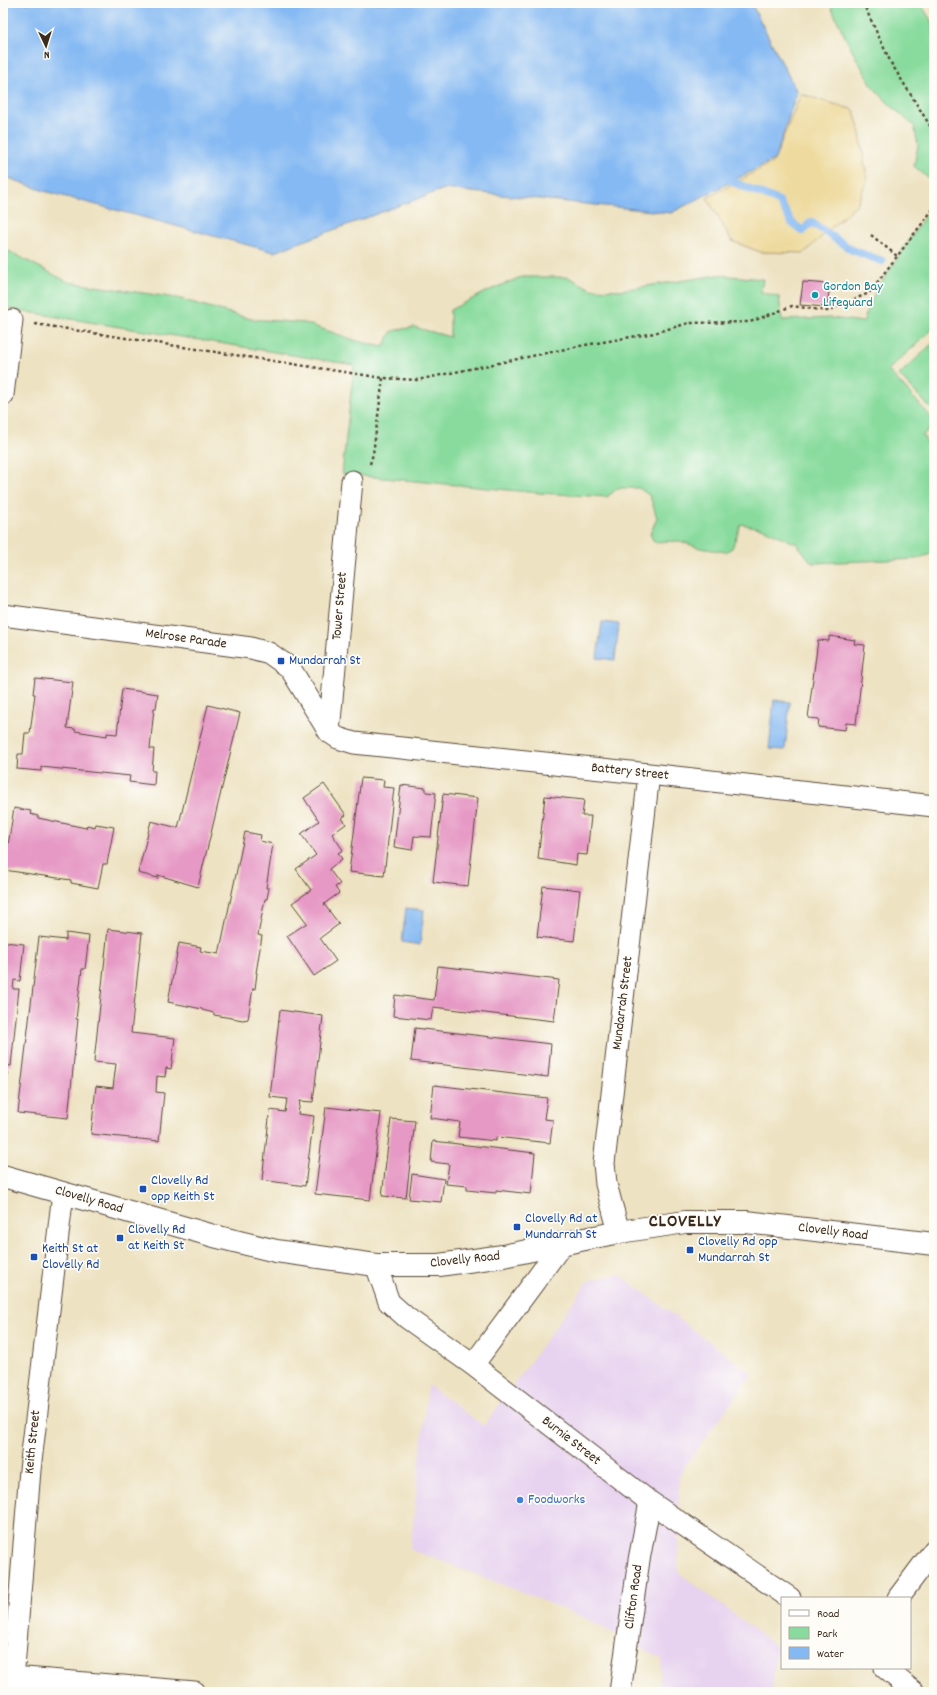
<svg xmlns="http://www.w3.org/2000/svg" width="937" height="1695" font-family="Dekko,sans-serif">
<rect width="100%" height="100%" fill="#fdfcf7"/>
<filter id="ink" filterUnits="userSpaceOnUse"><feTurbulence type="fractalNoise" baseFrequency=".025" numOctaves="2"/><feDisplacementMap in="SourceGraphic" scale="8" xChannelSelector="R" yChannelSelector="G"/><feConvolveMatrix kernelMatrix="1 2 1 2 8 2 1 2 1" color-interpolation-filters="sRGB"/></filter>
<filter id="wash" filterUnits="userSpaceOnUse"><feTurbulence type="fractalNoise" baseFrequency=".012" numOctaves="4" result="noise"/><feDisplacementMap in="SourceGraphic" scale="16" xChannelSelector="R" yChannelSelector="G"/><feGaussianBlur stdDeviation="0.9" result="paint"/><feColorMatrix in="noise" values="0 0 0 0 0 0 0 0 0 0 0 0 0 0 0 0 0 1.4 0 .05"/><feComposite in="paint" operator="in"/></filter>
<g filter="url(#wash)">
<rect width="100%" height="100%" fill="#ede2c1"/>
<!-- built -->
<path fill="#e7d2ef" d="M619 1274 752 1374 679 1474 678 1572 777 1647 772 1692H662L659 1690 662 1659 583 1617 443 1561 410 1550 428 1385 484 1426 588 1281Z"/>
<!-- green -->
<path fill="#88db9d" stroke="#62825e" d="M829 3H920L934 25V183L914 166 918 145 914 126 891 106 873 87 850 47Z
M934 202V328L888 370 934 420V425L923 435 934 457V553L916 559 812 563 797 544 764 529 741 524 732 548 725 552 700 548 680 541 654 542 650 534 657 518 650 496 639 488H618L607 497 539 493 342 474 354 365 15 310 3 306V248L68 282 177 298 251 319 305 323 357 341 383 347 392 331 414 327 450 337V310L490 290 521 277H568L591 289 621 290 718 275 763 279 761 292 779 297 782 320 832 318 863 322 875 292Z
M934 342V412L899 375Z"/>
<!-- sand -->
<path fill="#eeda9e" stroke="#94825e" d="M801 94 854 110 860 133 867 180 857 204 804 253 760 252 732 241 707 198 773 162Z"/>
<!-- water -->
<path fill="#85b9f3" stroke="#607288" d="M3 3H751L797 92 775 159 671 213 444 189 274 252 44 191 3 176Z
M602 622 619 624 615 660 597 658Z
M774 700 790 702 785 750 769 749Z
M406 908 424 910 420 945 402 942Z"/>
<g fill="none" stroke-linecap="round" stroke-linejoin="round">
<!-- stream -->
<path stroke="#85b9f3" stroke-width="8" d="M733 182 779 201 792 223 803 231 811 222 852 250 882 261"/>
</g>
<g id="blocks">
<!-- building -->
<path fill="#e699c5" d="M803 282 830 284 827 307 800 305Z
M829 636 855 640 854 644 865 645 856 724 846 723 845 730 818 727 819 719 808 718 818 640 829 641Z
M35 678 73 682 67 728 75 729V731L107 736V733L117 734 122 689 158 694 156 708H154L150 749H154L152 771H155L154 785 129 782 130 776 41 767V771L17 769 18 754H23L25 733H30L35 694H33Z
M208 705 240 713 198 887 158 875V878L138 873 151 821 178 828Z
M361 778 384 780 383 787 394 788 384 876 349 872Z
M324 784 346 815 342 818 346 824 332 834 343 850 338 853 342 859 329 869 340 884 335 887 339 893 324 904 339 924 320 938 336 961 314 976 287 936 307 923 292 903 311 890 296 869 316 855 301 834 319 821 304 798Z
M401 785 426 788V792L436 793 431 837 414 836 412 850 394 847Z
M443 794 478 798 468 886 433 882Z
M545 796 584 800 582 816H591L587 855 577 854 576 865 538 859Z
M14 808 31 811 30 814 38 816V818L86 828 87 825 95 827 96 824 114 827 107 864H103L98 888 71 883V880L4 870Z
M245 832 261 835 260 841 273 844 266 888H269L267 899H265L258 935 262 936 256 973H257L255 989 253 988 248 1019 243 1020 214 1015V1013L202 1010V1009L168 1002 179 943 201 947 200 951 219 954Z
M543 886 580 890 574 941 537 937Z
M108 929 142 933 131 1033 175 1038 171 1069 166 1068 165 1077 157 1076 156 1092 164 1093 159 1141 91 1134 96 1086 113 1088 116 1064 94 1062Z
M66 933 89 936 85 969H82L76 1019H78L68 1118 18 1113 39 937 66 940Z
M3 942 24 944 20 981 14 980 13 989H19L11 1066 3 1065Z
M438 966 559 980 554 1021 433 1007 431 1020 393 1016 395 995 434 1000Z
M280 1010 323 1016 313 1102 300 1101 298 1114 314 1116 305 1186 262 1180 270 1110 285 1112 287 1099 270 1097Z
M415 1028 551 1044 548 1077 411 1061Z
M3 1071 8 1073 3 1089Z
M434 1085 547 1098 544 1119 553 1120 550 1143 496 1137V1141L458 1137 460 1122 430 1118Z
M326 1107 381 1113 370 1200 315 1194Z
M391 1119 415 1121 406 1198 382 1196Z
M433 1141 535 1153 531 1194 496 1190V1193L467 1190V1186L446 1184 449 1164 431 1162Z
M412 1174 444 1179 441 1202 409 1199Z"/>
</g>
</g>
<g filter="url(#ink)">
<use href="#blocks" fill-opacity="0" stroke="#564636" stroke-width="1"/>
<g fill="none" stroke-linecap="round" stroke-linejoin="round">
<defs>
<path id="minor" d="M3 395 12 320
M3 615 251 648 269 653 290 668 329 732 338 738 354 743 649 774 934 806
M329 732 352 481
M619 1232 606 1184 604 1163 649 774
M376 1265 389 1302 407 1318 473 1365 650 1502 790 1598
M473 1365 563 1243
M898 1598 934 1550
M885 1668 914 1692
M13 1677 195 1692
M12 1692 30 1470 63 1193
M620 1692 639 1560 650 1502"/>
<path id="tertiary" d="M3 1176 214 1236 276 1251 376 1265H439L503 1256 619 1232 685 1222H746L934 1244"/>
</defs>
<!-- minor casing -->
<use href="#minor" stroke="#564636" stroke-width="23"/>
<!-- tertiary casing -->
<use href="#tertiary" stroke="#564636" stroke-width="24"/>
<!-- path -->
<path stroke="#564636" stroke-width="2.5" stroke-dasharray="3 3" stroke-linecap="butt" d="M863 3 891 63 934 132
M871 235 897 256
M35 324 383 378 417 380 580 346 654 333 689 323 750 322 792 306 827 311 869 293 934 208
M370 464 373 454 383 378"/>
<!-- minor -->
<use href="#minor" stroke="#fff" stroke-width="21"/>
<!-- tertiary -->
<use href="#tertiary" stroke="#fff" stroke-width="22"/>
</g>
</g>
<!-- markers -->
<circle fill="#0f9aa8" stroke="#fdfcf7" stroke-width="1.5" cx="815" cy="295" r="4"/>
<g fill="#1a4fb4" stroke="#fdfcf7" stroke-width="1.5">
<rect x="277" y="657" width="8" height="8" rx="2"/>
<rect x="139" y="1185" width="8" height="8" rx="2"/>
<rect x="513" y="1223" width="8" height="8" rx="2"/>
<rect x="116" y="1234" width="8" height="8" rx="2"/>
<rect x="686" y="1246" width="8" height="8" rx="2"/>
<rect x="30" y="1253" width="8" height="8" rx="2"/>
</g>
<circle fill="#3f7fe0" stroke="#fdfcf7" stroke-width="1.5" cx="520" cy="1500" r="4"/>
<g text-anchor="middle" dominant-baseline="central" stroke-width="3.5" stroke-linejoin="round" paint-order="stroke">
<!-- culture labels -->
<g font-size="14" fill="#0d838f" stroke="#fdfcf7" text-anchor="start">
<text x="823" y="287">Gordon Bay<tspan x="823" dy="16">Lifeguard</tspan></text>
</g>
<!-- street labels -->
<g font-size="14" fill="#3b2a1e" stroke="#fdfcf7">
<text transform="translate(340 606) rotate(-85)">Tower Street</text>
<text transform="translate(186 639) rotate(8)">Melrose Parade</text>
<text transform="translate(630 772) rotate(6)">Battery Street</text>
<text transform="translate(623 1003) rotate(-83)">Mundarrah Street</text>
<text transform="translate(89 1200) rotate(16)">Clovelly Road</text>
<text transform="translate(833 1232) rotate(7)">Clovelly Road</text>
<text transform="translate(465 1260) rotate(-6)">Clovelly Road</text>
<text transform="translate(571 1441) rotate(38)">Burnie Street</text>
<text transform="translate(33 1442) rotate(-84)">Keith Street</text>
<text transform="translate(634 1597) rotate(-82)">Clifton Road</text>
</g>
<!-- transit labels -->
<g font-size="14" fill="#164399" stroke="#fdfcf7" text-anchor="start">
<text x="289" y="661">Mundarrah St</text>
<text x="151" y="1181">Clovelly Rd<tspan x="151" dy="16">opp Keith St</tspan></text>
<text x="525" y="1219">Clovelly Rd at<tspan x="525" dy="16">Mundarrah St</tspan></text>
<text x="128" y="1230">Clovelly Rd<tspan x="128" dy="16">at Keith St</tspan></text>
<text x="698" y="1242">Clovelly Rd opp<tspan x="698" dy="16">Mundarrah St</tspan></text>
<text x="42" y="1249">Keith St at<tspan x="42" dy="16">Clovelly Rd</tspan></text>
</g>
<!-- shop labels -->
<g font-size="14" fill="#366cbe" stroke="#fdfcf7" text-anchor="start">
<text x="528" y="1500">Foodworks</text>
</g>
<!-- district labels -->
<g font-size="18" font-weight="bold" letter-spacing="1" fill="#3b2a1e" stroke="#fdfcf7">
<text x="685" y="1222">CLOVELLY</text>
</g>
</g>
<!-- margin -->
<rect width="937" height="1695" fill="none" stroke="#fdfcf7" stroke-width="16"/>
<!-- legend -->
<rect x="781" y="1597" width="130" height="72" fill="#fdfcf7" stroke="#afa8a0"/>
<rect x="789" y="1610" width="20" height="6" fill="#ffffff" stroke="#afa8a0"/>
<text x="817" y="1617" font-size="12" fill="#3b2a1e">Road</text>
<rect x="789" y="1627" width="20" height="12" fill="#88db9d" stroke="#afa8a0"/>
<text x="817" y="1637" font-size="12" fill="#3b2a1e">Park</text>
<rect x="789" y="1647" width="20" height="12" fill="#85b9f3" stroke="#afa8a0"/>
<text x="817" y="1657" font-size="12" fill="#3b2a1e">Water</text>
<!-- north arrow -->
<g transform="translate(46 46) rotate(176)" stroke="#fdfcf7" stroke-width="3" paint-order="stroke">
<path d="M0-3L7 15L0 10L-7 15Z" fill="#3b2a1e"/>
<text y="-6" font-size="11" font-weight="bold" text-anchor="middle" fill="#3b2a1e">N</text>
</g>
</svg>
